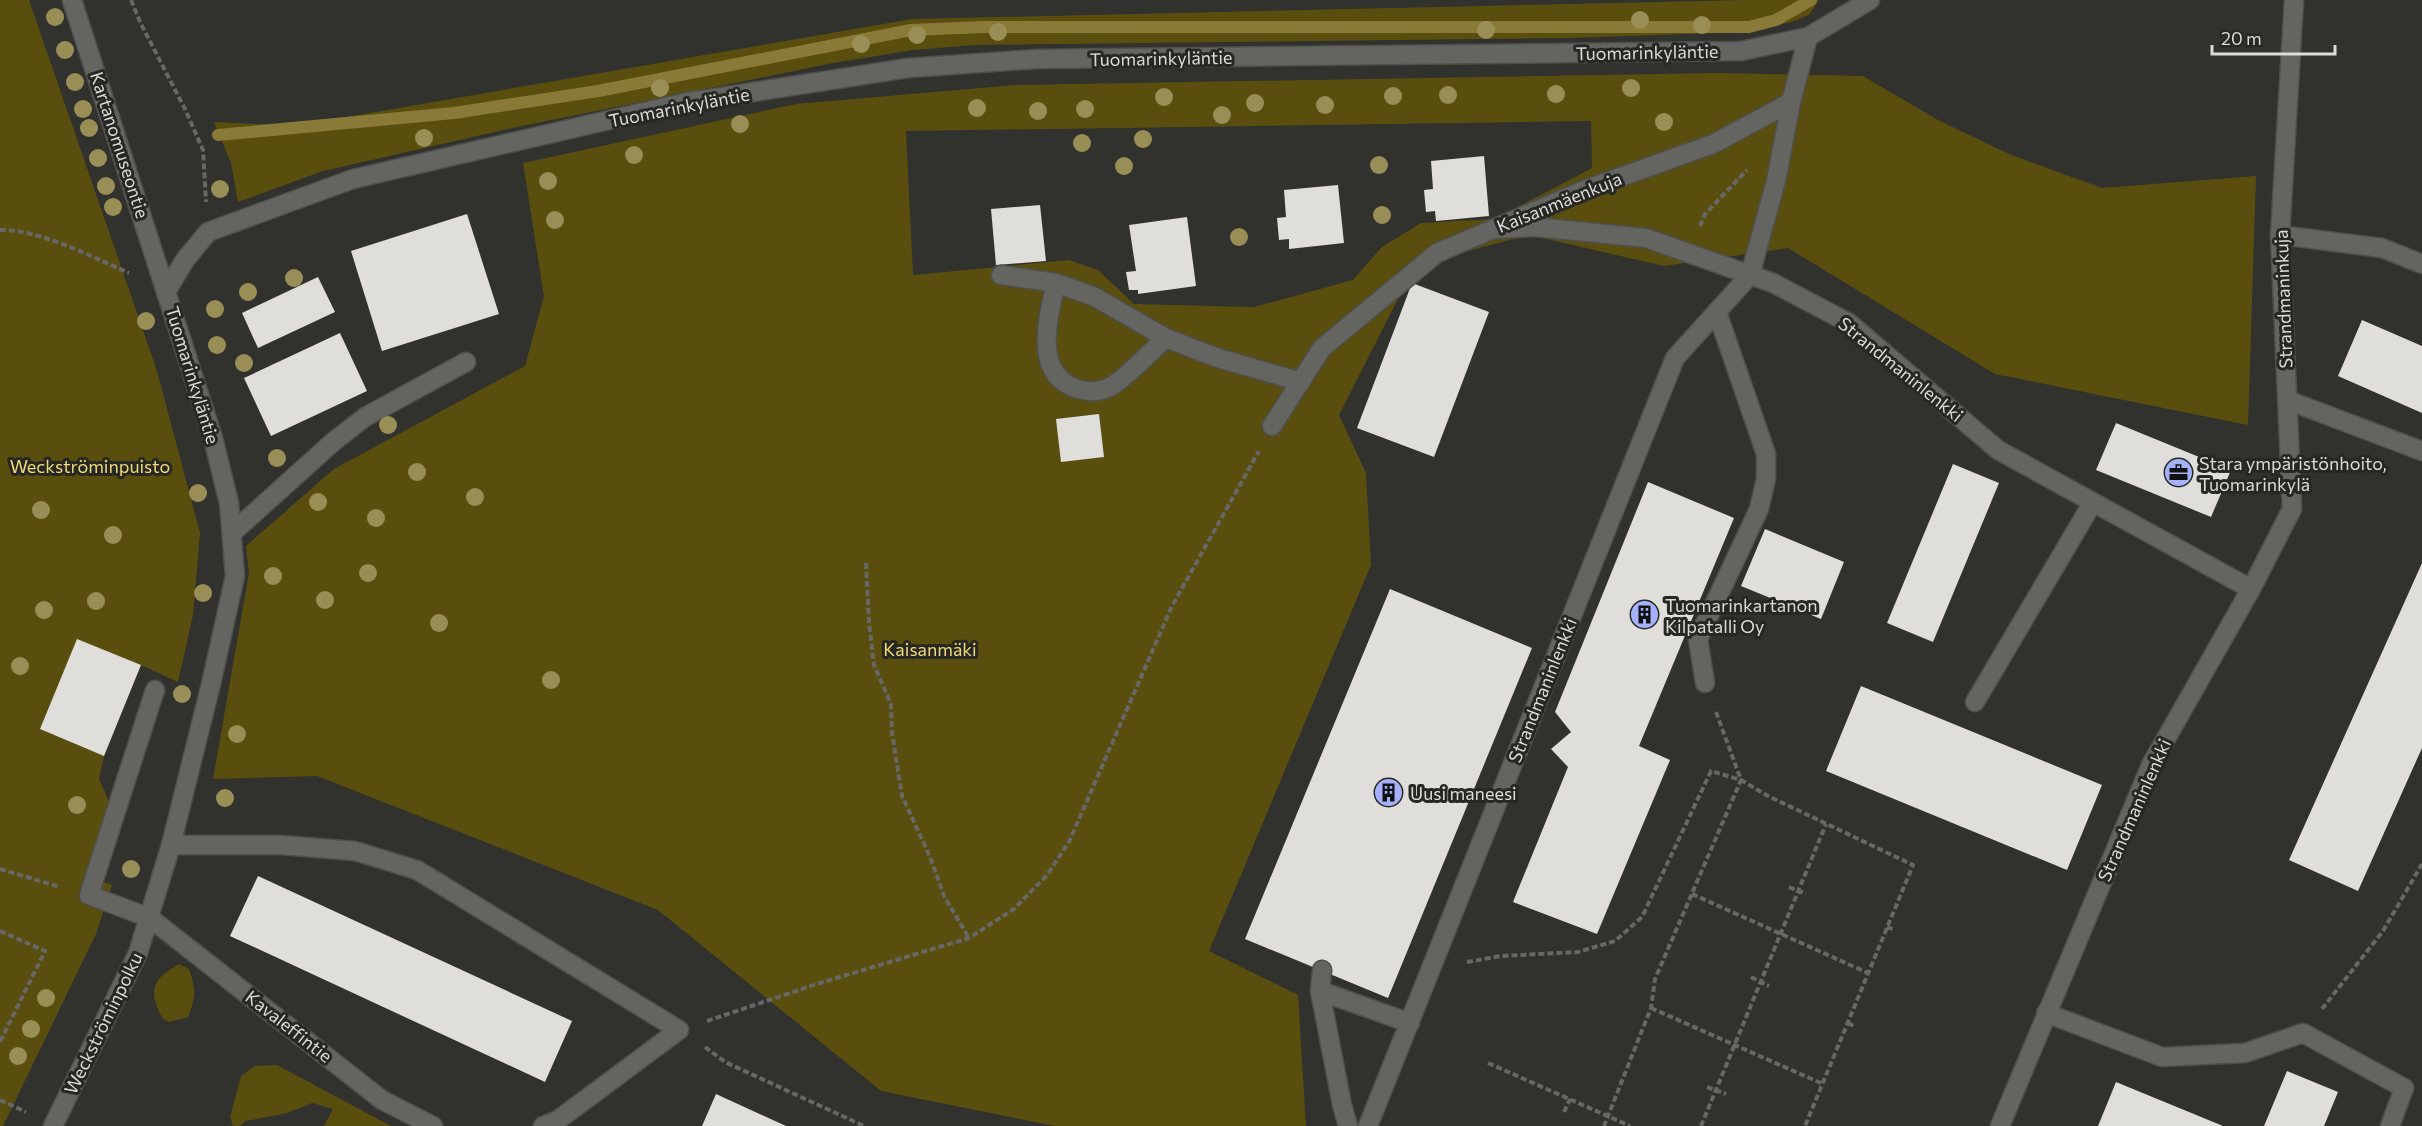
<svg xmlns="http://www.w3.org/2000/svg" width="2422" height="1126" font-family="Commissioner,sans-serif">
<rect width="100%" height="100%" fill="#31312e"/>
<!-- green -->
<path fill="#5a4e0f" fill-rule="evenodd" d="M0 0H29L157 371 200 533 193 615 178 682 141 665 40 729 104 756 99 779 109 802 85 875 112 885 96 934 3 1126H0Z
M1746 0H1819L1809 15 1791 22 1747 32 1567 38 975 45 913 50 833 63 512 128 323 171 238 202 231 163 214 122 295 126 912 19Z
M1718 73 1863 76 1938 120 2009 154 2102 188 2256 176 2248 425 1995 374 1788 248 1664 266 1529 235 1449 256 1406 283 1339 415 1366 473 1371 565 1209 951 1298 995 1306 1126H1055L881 1091 658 910 317 776 213 779 249 573 246 546 334 469 525 366 544 296 523 163 796 104 1015 85ZM1591 121 1592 168 1495 219 1421 223 1382 247 1353 280 1254 307 1134 304 1098 270 1069 260 913 275 906 131Z
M179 964 189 969C196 989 196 997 188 1017L169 1022 163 1019C148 992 151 979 179 964Z
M277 1065 391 1126H324L333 1109 312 1103 287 1113 246 1121 240 1126H233L230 1117 241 1076 255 1066Z"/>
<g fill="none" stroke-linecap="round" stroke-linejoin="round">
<!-- stream -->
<path stroke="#897b37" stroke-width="12" d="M218 135 454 113 598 91 911 30 984 27H1749L1776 20 1811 0"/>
</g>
<!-- building -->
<path fill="#dfdedb" d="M1484 156 1489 216 1436 221 1435 211 1426 212 1424 190 1433 189 1431 161Z
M1338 185 1344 243 1289 249V239L1279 240 1277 218 1286 217 1284 190Z
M1040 205 1046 261 996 265 991 209Z
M467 214 499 314 382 351 351 251Z
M1187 217 1196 286 1138 294V290H1129L1126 272 1136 271 1129 225Z
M318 277 335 312 258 348 242 313Z
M1412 283 1489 312 1434 457 1357 428Z
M2362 320 2422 346V413L2338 376Z
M340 333 367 391 271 436 244 378Z
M1099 414 1104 457 1061 462 1056 419Z
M2116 423 2231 470 2211 517 2096 470Z
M1953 464 1999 483 1933 642 1887 623Z
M1648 482 1734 518 1639 746 1670 760 1597 934 1513 902 1568 767 1551 749 1571 732 1555 712Z
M1765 529 1844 562 1821 619 1741 586Z
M2422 563V748L2358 891 2289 860Z
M1390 589 1532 648 1388 998 1245 939Z
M77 639 141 665 104 756 40 729Z
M1861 686 2102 785 2067 870 1826 771Z
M258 876 572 1021 545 1082 230 936Z
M2287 1071 2338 1092 2324 1126H2264Z
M2116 1082 2223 1126H2098Z
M716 1094 786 1126H702Z"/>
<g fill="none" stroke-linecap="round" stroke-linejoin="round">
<defs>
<path id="lane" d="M1495 229 1535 227 1646 238 1773 283 1849 323 1998 450 2251 589
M2280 235 2382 248 2422 264
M1001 275 1056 283 1095 297 1166 338 1215 357 1301 382
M1056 283C1048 318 1032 375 1078 389 1088 392 1100 392 1110 387 1123 381 1153 349 1166 338
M2287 400 2422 451
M232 533 333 442 365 417 466 362
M1705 683 1698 639 1759 509 1766 479V454L1717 312
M1975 702 2093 502
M171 845H281L355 851 417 870 679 1030 558 1120 543 1126
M150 918 89 895 155 690
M1322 970 1320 991 1342 1105 1348 1126
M1320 991 1410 1023
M2046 1013 2162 1057 2245 1053 2303 1033 2404 1088 2390 1126
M1368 1126 1675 358 1750 275 1776 181 1791 102
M2000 1126 2151 765 2251 589 2292 509 2280 235 2294 0"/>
<path id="street" d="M167 290 185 260 208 232 353 179 683 103 908 68 1037 59 1741 51 1808 37 1870 0
M1272 426 1322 348 1437 253 1584 190 1713 144 1791 102 1808 37
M150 918 382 1100 433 1126
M53 1126 138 953 171 845 211 684 235 576 229 503 213 438 72 0"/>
</defs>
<!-- lane casing -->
<use href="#lane" stroke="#4f4f4d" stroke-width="21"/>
<!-- street casing -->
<use href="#street" stroke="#4f4f4d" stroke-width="21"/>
<!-- path -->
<path stroke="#676765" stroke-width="4" stroke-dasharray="6 3" stroke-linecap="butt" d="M131 0 141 24 185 109 203 150 206 202
M1700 226 1705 214 1747 170
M0 230C39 229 92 257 129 273
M866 563 869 623 874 665 891 704 892 733 902 796 930 857 944 896 969 938
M1716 712 1741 780 1768 796 1913 865 1805 1126
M0 869 60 887
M1789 887 1806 894
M1692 894 1868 973
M1887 927 1895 930
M0 931 45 951 0 1042
M1467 962 1501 956 1578 952 1615 941 1642 917 1711 771 1741 780 1655 979 1651 1008 1604 1126
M1751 977 1769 986
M1651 1008 1823 1084
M2322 1009 2383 931 2422 864
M707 1021 817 984 969 938 1014 909 1047 875 1069 842 1172 606 1259 451
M1848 1023 1856 1027
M705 1047 725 1062 864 1126
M1488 1063 1630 1126
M1707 1087 1726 1094
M0 1100 26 1112
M1564 1112 1570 1099
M1701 1126 1826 824"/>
<!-- lane -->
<use href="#lane" stroke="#646460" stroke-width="18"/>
<!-- street -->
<use href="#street" stroke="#646460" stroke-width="18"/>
</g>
<!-- trees -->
<g fill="#9a8e57">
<circle cx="55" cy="17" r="9"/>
<circle cx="1640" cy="20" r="9"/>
<circle cx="1702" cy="25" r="9"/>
<circle cx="1486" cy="30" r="9"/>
<circle cx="998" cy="32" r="9"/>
<circle cx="917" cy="35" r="9"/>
<circle cx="861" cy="44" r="9"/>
<circle cx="65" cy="50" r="9"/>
<circle cx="75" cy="82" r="9"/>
<circle cx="660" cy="88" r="9"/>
<circle cx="1631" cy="88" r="9"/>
<circle cx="1556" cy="94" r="9"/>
<circle cx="1448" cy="95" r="9"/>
<circle cx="1393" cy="96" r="9"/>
<circle cx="1164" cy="97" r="9"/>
<circle cx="1255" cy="103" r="9"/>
<circle cx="1325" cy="105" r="9"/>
<circle cx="977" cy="108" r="9"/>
<circle cx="83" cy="109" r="9"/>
<circle cx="1085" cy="109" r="9"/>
<circle cx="1038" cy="111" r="9"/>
<circle cx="1222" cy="115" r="9"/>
<circle cx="1664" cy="122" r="9"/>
<circle cx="740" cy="124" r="9"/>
<circle cx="89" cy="128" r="9"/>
<circle cx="424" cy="138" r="9"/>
<circle cx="1143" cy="139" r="9"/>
<circle cx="1082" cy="143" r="9"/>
<circle cx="634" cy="155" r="9"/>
<circle cx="98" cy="158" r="9"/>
<circle cx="1379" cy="165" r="9"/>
<circle cx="1124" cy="166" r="9"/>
<circle cx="548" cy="181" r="9"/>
<circle cx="106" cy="186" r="9"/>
<circle cx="220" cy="189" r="9"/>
<circle cx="113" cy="207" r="9"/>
<circle cx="1382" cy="215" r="9"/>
<circle cx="555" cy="220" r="9"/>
<circle cx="1239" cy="237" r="9"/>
<circle cx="294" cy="278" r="9"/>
<circle cx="248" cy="292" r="9"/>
<circle cx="215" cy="309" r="9"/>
<circle cx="146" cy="321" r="9"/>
<circle cx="217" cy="345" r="9"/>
<circle cx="244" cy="363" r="9"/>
<circle cx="388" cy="425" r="9"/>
<circle cx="277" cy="458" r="9"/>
<circle cx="417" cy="472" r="9"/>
<circle cx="198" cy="493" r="9"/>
<circle cx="475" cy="497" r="9"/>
<circle cx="318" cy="502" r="9"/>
<circle cx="41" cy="510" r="9"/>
<circle cx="376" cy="518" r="9"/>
<circle cx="113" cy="535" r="9"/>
<circle cx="368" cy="573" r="9"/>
<circle cx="273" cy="576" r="9"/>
<circle cx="203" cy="593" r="9"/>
<circle cx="325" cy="600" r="9"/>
<circle cx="96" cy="601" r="9"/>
<circle cx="44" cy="610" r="9"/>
<circle cx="439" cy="623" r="9"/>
<circle cx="20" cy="666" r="9"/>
<circle cx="551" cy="680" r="9"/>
<circle cx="182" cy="694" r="9"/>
<circle cx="237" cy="734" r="9"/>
<circle cx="225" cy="798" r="9"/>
<circle cx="77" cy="805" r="9"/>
<circle cx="131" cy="869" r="9"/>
<circle cx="46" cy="998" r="9"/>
<circle cx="31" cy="1029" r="9"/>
<circle cx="18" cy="1056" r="9"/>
</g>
<!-- icons -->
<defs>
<symbol id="office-disc" viewBox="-11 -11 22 22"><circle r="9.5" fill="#a6b1fc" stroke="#272724"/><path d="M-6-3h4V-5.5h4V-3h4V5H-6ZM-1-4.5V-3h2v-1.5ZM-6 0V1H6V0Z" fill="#111"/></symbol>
<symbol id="building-disc" viewBox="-11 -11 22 22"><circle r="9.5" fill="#a6b1fc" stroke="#272724"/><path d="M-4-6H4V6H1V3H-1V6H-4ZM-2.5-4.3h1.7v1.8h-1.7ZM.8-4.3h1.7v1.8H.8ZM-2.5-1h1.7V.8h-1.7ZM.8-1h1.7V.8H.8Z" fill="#111"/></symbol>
</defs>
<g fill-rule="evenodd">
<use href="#office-disc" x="2162" y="456" width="33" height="33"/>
<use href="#building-disc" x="1628" y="598" width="33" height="33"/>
<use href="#building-disc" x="1372" y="776" width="33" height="33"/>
</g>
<g text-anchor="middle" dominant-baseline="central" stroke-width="6" stroke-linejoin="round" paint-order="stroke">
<!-- street labels -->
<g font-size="18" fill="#dbdbd9" stroke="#272724">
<text transform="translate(1647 52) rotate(-1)">Tuomarinkyläntie</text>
<text transform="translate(1161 58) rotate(-1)">Tuomarinkyläntie</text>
<text transform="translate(679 107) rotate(-11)">Tuomarinkyläntie</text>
<text transform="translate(120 145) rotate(72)">Kartanomuseontie</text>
<text transform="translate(1559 202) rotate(-22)">Kaisanmäenkuja</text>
<text transform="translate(2283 299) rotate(-92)">Strandmaninkuja</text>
<text transform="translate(1901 369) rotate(39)">Strandmaninlenkki</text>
<text transform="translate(193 375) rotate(73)">Tuomarinkyläntie</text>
<text transform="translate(1542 690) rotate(-68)">Strandmaninlenkki</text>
<text transform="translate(2134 810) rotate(-66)">Strandmaninlenkki</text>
<text transform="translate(103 1023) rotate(-64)">Weckströminpolku</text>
<text transform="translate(289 1026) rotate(38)">Kavaleffintie</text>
</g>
<!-- poi labels -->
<g font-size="18" fill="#dbdbd9" stroke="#272724" text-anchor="start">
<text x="2199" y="463">Stara ympäristönhoito,<tspan x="2199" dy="21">Tuomarinkylä</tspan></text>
<text x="1665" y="605">Tuomarinkartanon<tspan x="1665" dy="21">Kilpatalli Oy</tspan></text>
<text x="1410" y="793">Uusi maneesi</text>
</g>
<!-- park labels -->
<g font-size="18" fill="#efda79" stroke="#272724">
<text x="90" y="466">Weckströminpuisto</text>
<text x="930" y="649">Kaisanmäki</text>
</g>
</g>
<!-- scale -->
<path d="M2212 45v9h123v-9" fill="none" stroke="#dbdbd9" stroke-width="3"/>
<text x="2221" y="45" font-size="18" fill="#dbdbd9" stroke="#272724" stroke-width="4.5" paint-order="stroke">20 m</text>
</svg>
